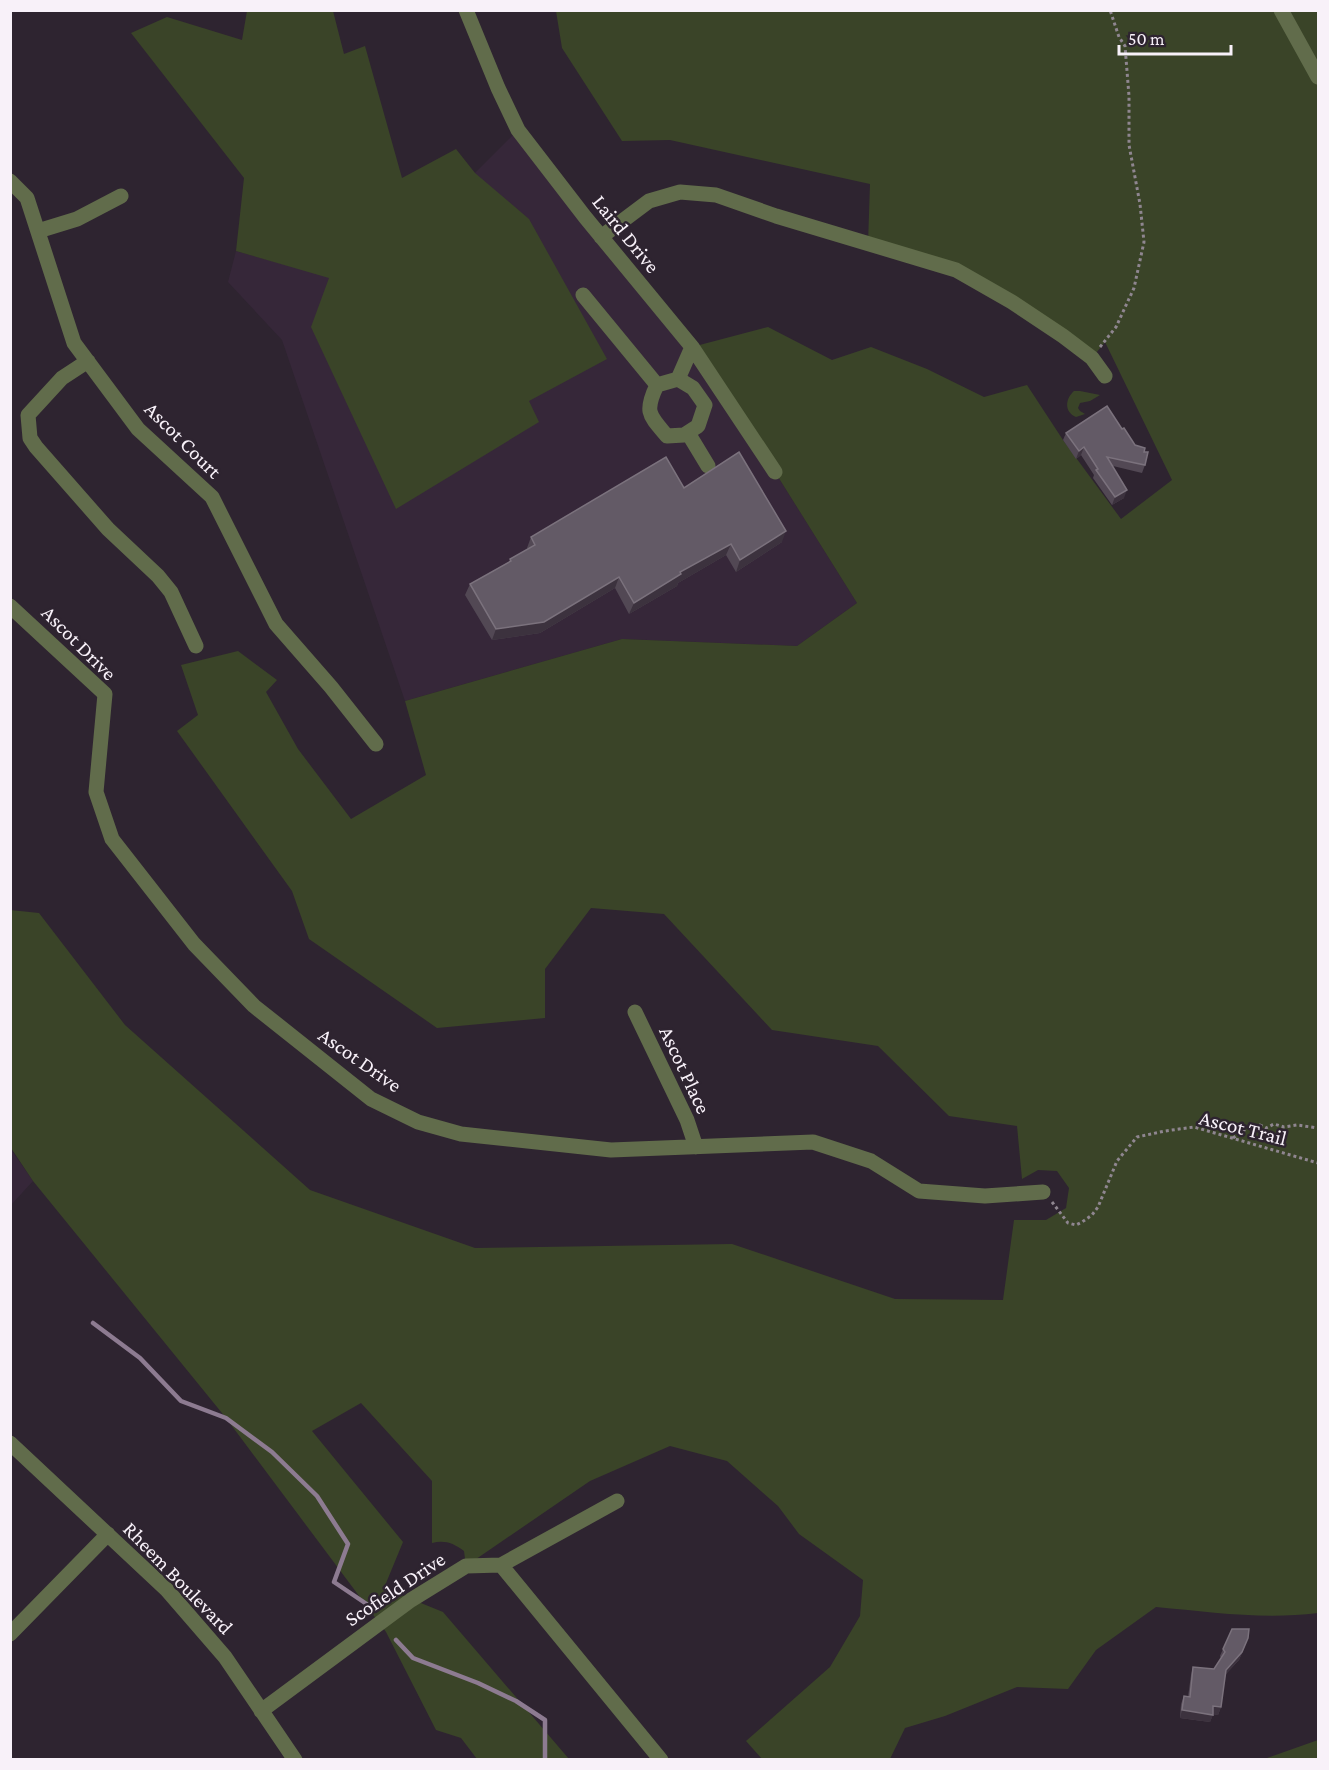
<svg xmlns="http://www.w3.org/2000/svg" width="1329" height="1770" font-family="'Crimson Pro',serif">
<rect width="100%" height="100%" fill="#2e2430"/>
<!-- built -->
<path fill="#362739" d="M518 130 692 347 775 472 857 603 797 646 622 639 405 701 282 340 228 282 236 251 330 277 475 173Z
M10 1148 33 1181 11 1205H10Z"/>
<!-- green -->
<path fill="#3a4428" d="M247 11H333L344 54 365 46 402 178 456 149 475 173 529 219 607 359 529 401 539 422 396 509 311 327 329 278 236 251 244 178 131 33 167 17 242 40Z
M556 11H1318V1613C1264 1620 1211 1612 1156 1607L1096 1650 1068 1689 1017 1687 945 1716 905 1728 890 1759H762L746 1741 830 1667 860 1616 863 1580 799 1534 778 1506 727 1461 670 1446 590 1481 466 1566 464 1551C453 1543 445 1540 432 1543V1481L361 1403 312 1431 403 1542 384 1588 443 1612 569 1759H477L461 1738 436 1730 386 1632 226 1418 33 1181 11 1148 10 910 39 913 125 1025 310 1190 475 1248 732 1244 895 1299 1003 1300 1014 1220H1046L1066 1208 1069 1188 1057 1171 1038 1170 1022 1179 1017 1126 949 1116 878 1046 772 1030 664 914 591 908 545 969V1018L437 1028 309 939 292 891 177 731 198 715 181 665 238 651 277 680 266 692 298 749 351 819 426 775 405 701 622 639 797 646 857 603 775 472 692 347 768 327 832 360 871 347 927 369 984 397 1027 385 1063 440 1121 519 1172 480 1105 342 1092 358 957 270 868 244 870 184 670 140 622 141 562 48Z
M1074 391H1080L1100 395 1090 401 1080 403 1078 408 1080 411 1085 414 1076 417C1064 412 1065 399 1074 391Z
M1318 1740V1759H1264Z"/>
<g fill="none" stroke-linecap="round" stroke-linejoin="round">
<!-- stream -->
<path stroke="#8d7b91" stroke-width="4.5" d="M93 1323 140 1358 181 1401 226 1418 272 1452 317 1496 348 1544 334 1582 374 1609
M396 1640 413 1658 478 1683 516 1701 545 1720V1760"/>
<!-- path -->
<path stroke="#8f8690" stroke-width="3" stroke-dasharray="3 3" stroke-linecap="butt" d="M1100 347 1116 327 1134 288 1144 242 1140 204 1129 145V96L1125 46 1119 37 1110 10
M1233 1138 1244 1130 1260 1125 1266 1128 1274 1124 1284 1127 1297 1125 1318 1128
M1052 1202 1068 1223 1076 1225 1082 1222 1092 1215 1098 1207 1117 1161 1137 1137 1165 1131 1194 1127 1318 1163"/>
<!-- minor -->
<path stroke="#616c4b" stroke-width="15" d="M466 10 498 88 518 130 585 217 692 347 775 472
M1281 10 1318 77
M10 181 27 198 74 343 138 429 212 497 276 624 331 687 376 744
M38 231 77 219 121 196
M601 237 649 201 680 192 716 195 776 216 956 270 1012 302 1063 336 1092 358 1105 376
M583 295 657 385
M88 361 62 378 28 415 30 438 36 447 108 529 158 576 171 592 196 646
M678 379 693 388 705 405 698 426 684 435 667 436C649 415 644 412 657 385Z
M678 379 692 347
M688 433 708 466
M10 606 105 694 96 792 112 839 194 944 254 1006 371 1099 418 1122 461 1134 611 1150 813 1142 871 1161 919 1191 985 1196 1043 1192
M635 1012 687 1120 696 1147
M10 1443 167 1590 225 1657 295 1760
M501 1565 661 1760
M10 1634 108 1534
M261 1711 411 1600 466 1566 501 1565 617 1501"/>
</g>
<!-- wall -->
<path fill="#524854" d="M1122 429 1135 445 1144 452 1145 465 1142 473 1113 466 1124 498 1112 505 1093 478 1094 475 1081 455 1076 459 1063 440 1066 433Z
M684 488 782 542 736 572 726 555 678 583 677 586 629 614 615 588 540 633 492 640 465 595 470 584 509 563 510 559 528 549 527 548 531 537Z
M1245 1646 1239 1660 1225 1675 1221 1707 1218 1715 1213 1714 1210 1722 1180 1718 1181 1704 1184 1696 1188 1697 1191 1675 1193 1667 1214 1669 1221 1658 1220 1656 1223 1649Z"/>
<!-- shaded-wall -->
<path fill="#3c323e" d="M1084 447 1081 455 1076 459 1079 451Z
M1127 490 1124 498 1112 505 1115 497Z
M786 531 782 542 736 572 740 560Z
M731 544 726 555 678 583 677 586 629 614 634 603 680 572Z
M619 577 615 588 540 633 492 640 496 629Z
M1248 1638 1239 1660 1223 1677 1226 1670Z
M1213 1706 1221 1707 1218 1715 1211 1714Z
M1182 1710 1213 1715 1210 1722 1180 1718Z"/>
<!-- building -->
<path fill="#635a66" stroke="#7b727d" stroke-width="1.5" d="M1107 406 1122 429 1124 428 1135 445 1145 448 1144 452H1148L1145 465 1107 457 1127 490 1115 497 1096 470 1098 469 1084 447 1079 451 1066 433Z
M739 452 786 531 740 560 731 544 680 572 681 574 634 603 619 577 544 622 496 629 470 584 511 561 510 559 535 545 531 537 666 457 684 488Z
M1232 1629H1249L1248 1638 1242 1652 1226 1670 1221 1707 1213 1706V1715L1182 1710 1184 1696 1190 1697 1193 1667 1214 1669 1225 1652 1223 1649Z"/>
<g text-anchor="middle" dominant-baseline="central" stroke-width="5" stroke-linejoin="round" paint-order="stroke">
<!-- street labels -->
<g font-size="21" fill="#f8f1f9" stroke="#2e2430">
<text transform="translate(626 234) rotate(51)">Laird Drive</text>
<text transform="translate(183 440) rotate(45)">Ascot Court</text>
<text transform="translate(79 643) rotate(45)">Ascot Drive</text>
<text transform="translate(360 1060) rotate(35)">Ascot Drive</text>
<text transform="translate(685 1070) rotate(65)">Ascot Place</text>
<text transform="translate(1243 1128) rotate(14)">Ascot Trail</text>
<text transform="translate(178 1578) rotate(46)">Rheem Boulevard</text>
<text transform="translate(395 1589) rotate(-34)">Scofield Drive</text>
</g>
</g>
<!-- border -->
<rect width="1329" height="1770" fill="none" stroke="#f8f1f9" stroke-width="24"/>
<!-- scale -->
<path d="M1119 45v9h112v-9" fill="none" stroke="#f8f1f9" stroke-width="3"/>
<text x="1128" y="45" font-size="18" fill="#f8f1f9" stroke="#2e2430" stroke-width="4.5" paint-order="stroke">50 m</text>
</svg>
